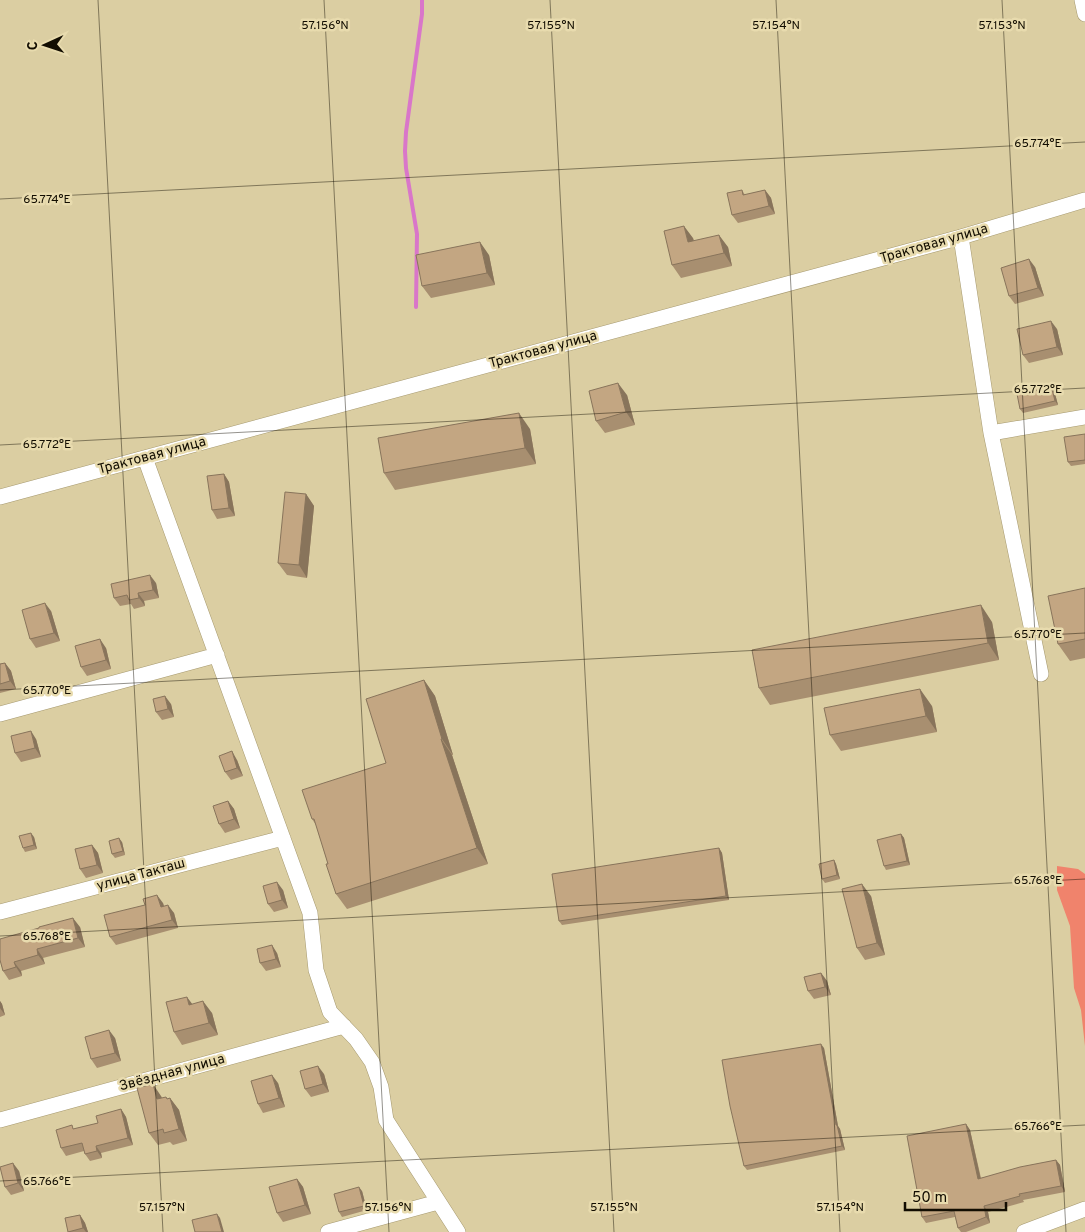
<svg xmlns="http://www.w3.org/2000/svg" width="1085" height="1232" font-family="Overpass,sans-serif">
<rect width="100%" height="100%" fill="#dbcea2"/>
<!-- green -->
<path fill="#f0836c" d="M1057 866 1078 869 1085 874V1046L1081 1010 1074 988 1070 926 1057 890Z"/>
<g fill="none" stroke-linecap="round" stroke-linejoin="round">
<!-- stream -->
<path stroke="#d976c9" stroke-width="4" d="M416 307 417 234 406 168 405 151 406 132 422 14V0"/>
<defs>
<path id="minor" d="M1082 0 1085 14
M961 237 991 433 1041 674
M991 433 1085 417
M145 458 310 913 316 970 330 1012 356 1039 372 1062 381 1087 386 1120 458 1232
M0 497 961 237 1085 200
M0 714 217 655
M0 912 283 838
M0 1120 344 1026
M328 1232 438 1202
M1024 1232 1085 1209"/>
</defs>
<!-- minor casing -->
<use href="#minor" stroke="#a6996f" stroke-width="16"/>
<!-- minor -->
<use href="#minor" stroke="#fff" stroke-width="15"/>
</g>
<!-- wall -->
<path fill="#a88f70" d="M742 190 745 195 765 190 771 198 775 214 738 223 732 215Z
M693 238 694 241 728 247 732 266 681 278 672 265Z
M489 255 495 285 431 298 422 286Z
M1035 267 1044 296 1015 304 1009 296Z
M1057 329 1063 355 1029 363 1023 355Z
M1051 385 1054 390 1058 405 1023 413 1020 409Z
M627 395 635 425 605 433 596 421Z
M530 429 536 464 395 490 384 473Z
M1085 434V464L1071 466 1068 462Z
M224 474 229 482 235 516 217 519 212 510Z
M306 494 314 506 307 578 287 575 278 563Z
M156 583 159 598 144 601 145 606 134 609 131 604 120 606 114 598Z
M1085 588V658L1070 661 1058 644Z
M51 611 60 641 36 648 30 639Z
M992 622 999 660 770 705 759 688Z
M106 648 111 669 87 676 81 667Z
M5 663 11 671 16 689 0 693V664Z
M424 680 435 696 453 755H452L488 864 347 909 336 894 328 864 316 825 312 819 386 763Z
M171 704 174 717 162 720 156 712Z
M932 706 937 732 841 751 830 735Z
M36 739 41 757 21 762 15 753Z
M237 760 243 776 231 780 225 772Z
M228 801 234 809 240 828 225 833 219 824Z
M901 834 904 838 910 865 886 870 884 866Z
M34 837 37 849 25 852 23 848Z
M122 842 125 855 115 858 112 854Z
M92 845 98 853 103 873 86 878 80 869Z
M719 848 722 853 729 900 562 925 559 921Z
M834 860 836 864 840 879 825 883 822 879Z
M283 890 288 908 274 912 268 904Z
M871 896 885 955 865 960 857 948Z
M163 903 164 906 174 913 178 928 116 945 110 937Z
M80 927 85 947 43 958 45 964 21 971 22 976 9 980 3 971 0 960Z
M277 953 281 967 266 971 260 963Z
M821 973 827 981 831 995 814 999 808 991Z
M0 1001 2 1004 5 1015 0 1017Z
M192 1004 212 1013 218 1035 182 1045 174 1032Z
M115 1038 121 1061 97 1068 91 1059Z
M824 1048 838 1126 840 1129 845 1150 747 1170 744 1166Z
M324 1074 329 1092 311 1097 305 1089Z
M278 1083 285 1107 263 1113 258 1104Z
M161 1096 162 1098 168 1099 170 1098 179 1110 187 1141 173 1145 170 1142 158 1145 149 1133Z
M121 1109 126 1117 133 1145 101 1153 102 1158 90 1161 85 1154 84 1151 66 1156 61 1148 74 1129 98 1123Z
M966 1124 970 1130 981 1178 1056 1160 1060 1165 1065 1192 1023 1200 1024 1202 988 1212 990 1223 966 1232H961L958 1228 955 1217 926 1223 922 1217Z
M19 1171 24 1191 11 1195 5 1187Z
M297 1179 303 1187 311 1214 283 1222 277 1213Z
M362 1191 367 1210 342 1217 339 1212Z
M80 1215 85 1223 88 1232H68L65 1218Z"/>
<!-- shaded-wall -->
<path fill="#88745b" d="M765 190 771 198 775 214 769 206Z
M684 226 693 238 697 255 688 242Z
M719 235 728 247 732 266 724 253Z
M480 242 489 255 495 285 487 273Z
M1029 259 1035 267 1044 296 1038 288Z
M1051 321 1057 329 1063 355 1057 347Z
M618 383 627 395 635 425 626 412Z
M1051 385 1054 390 1058 405 1055 401Z
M519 413 530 429 536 464 525 448Z
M224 474 229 482 235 516 229 508Z
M306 494 314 506 307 578 299 565Z
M150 575 156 583 159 598 153 590Z
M138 593 144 601 145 606 139 598Z
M45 603 51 611 60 641 54 633Z
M981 605 992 622 999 660 988 643Z
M100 639 106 648 111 669 106 660Z
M5 663 11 671 16 689 10 681Z
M424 680 435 696 453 755 442 739Z
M920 689 932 706 937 732 926 716Z
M165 696 171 704 174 717 168 709Z
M31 731 36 739 41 757 35 748Z
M441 739 452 755 488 864 477 848Z
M232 751 237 760 243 776 237 768Z
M228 801 234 809 240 828 234 819Z
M31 833 34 837 37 849 34 845Z
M901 834 904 838 910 865 907 861Z
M119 838 122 842 125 855 123 851Z
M92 845 98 853 103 873 97 865Z
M719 848 722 853 729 900 726 896Z
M834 860 836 864 840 879 837 875Z
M277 882 283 890 288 908 282 900Z
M862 884 871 896 885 955 877 943Z
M157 895 163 903 166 915 161 907Z
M168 905 174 913 178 928 172 920Z
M73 918 80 927 85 947 78 938Z
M272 945 277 953 281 967 276 959Z
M37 949 43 958 45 964 38 955Z
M14 962 21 971 22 976 16 967Z
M821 973 827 981 831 995 825 987Z
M187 997 196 1009 189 1005Z
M0 1001 2 1004 5 1015 0 1008Z
M203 1001 212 1013 218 1035 209 1023Z
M109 1030 115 1038 121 1061 115 1053Z
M821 1044 824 1048 838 1126 840 1129 845 1150 842 1146 836 1125Z
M318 1066 324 1074 329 1092 323 1084Z
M272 1075 278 1083 285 1107 279 1098Z
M153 1084 161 1096 166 1112 157 1099Z
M166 1097 172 1105 170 1098 179 1110 187 1141 179 1129Z
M121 1109 126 1117 133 1145 128 1138Z
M966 1124 970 1130 982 1185 978 1179Z
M96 1146 101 1153 102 1158 97 1151Z
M1056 1160 1060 1165 1065 1192 1061 1186Z
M13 1163 19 1171 24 1191 18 1183Z
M297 1179 303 1187 311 1214 305 1205Z
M359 1187 362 1191 367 1210 364 1206Z
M984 1206 988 1212 990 1223 986 1217Z
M217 1214 220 1218 224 1232H222Z
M80 1215 85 1223 88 1232H86L83 1228Z"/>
<!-- building -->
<path fill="#c3a682" stroke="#88745b" d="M742 190 743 195 765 190 769 206 732 215 727 193Z
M684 226 688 242 719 235 724 253 672 265 664 231Z
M480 242 487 273 422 286 416 255Z
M1029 259 1038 288 1009 296 1001 268Z
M1051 321 1057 347 1023 355 1017 329Z
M618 383 626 412 596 421 589 391Z
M1051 385 1055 401 1020 409 1017 394Z
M519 413 525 448 384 473 378 438Z
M1085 434V460L1068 462 1064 437Z
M224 474 229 508 212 510 207 476Z
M285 492 306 494 299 565 278 563Z
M150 575 153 590 138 593 139 598 129 600 127 595 114 598 111 584Z
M1085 588V639L1058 644 1048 596Z
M45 603 54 633 30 639 22 610Z
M981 605 988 643 759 688 752 650Z
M100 639 106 660 81 667 75 646Z
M5 663 10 681 0 684V664Z
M424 680 442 739H441L477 848 336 894 326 864H328L314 819H312L302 790 386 763 366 699Z
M920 689 926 716 830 735 824 708Z
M165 696 168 709 156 712 153 699Z
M31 731 35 748 15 753 11 736Z
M232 751 237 768 225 772 219 756Z
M228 801 234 819 219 824 213 806Z
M31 833 34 845 23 848 19 836Z
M901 834 907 861 884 866 877 840Z
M119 838 123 851 112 854 109 841Z
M92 845 97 865 80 869 75 849Z
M719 848 726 896 559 921 552 874Z
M834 860 837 875 822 879 819 864Z
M277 882 282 900 268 904 263 886Z
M862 884 877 943 857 948 842 889Z
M157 895 161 907 168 905 172 920 110 937 104 915 145 905 143 899Z
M73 918 78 938 37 949 38 955 14 962 16 967 3 971 0 960V939L39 928V927Z
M272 945 276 959 260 963 257 949Z
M821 973 825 987 808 991 804 977Z
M187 997 189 1005 203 1001 209 1023 174 1032 166 1002Z
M109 1030 115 1053 91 1059 85 1037Z
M821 1044 836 1125H837L842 1146 744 1166 730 1106 722 1060Z
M318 1066 323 1084 305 1089 300 1071Z
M272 1075 279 1098 258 1104 251 1081Z
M153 1084 157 1099 166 1097 167 1099 170 1098 179 1129 164 1133 163 1129 149 1133 137 1088Z
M121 1109 128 1138 96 1146 97 1151 85 1154 82 1143 61 1148 56 1130 72 1125 73 1129 98 1123 96 1116Z
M966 1124 978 1179 1020 1167 1056 1160 1061 1186 1019 1194 1020 1196 984 1206 986 1217 958 1228 954 1211 922 1217 907 1136Z
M13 1163 18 1183 5 1187 0 1167Z
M297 1179 305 1205 277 1213 269 1187Z
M359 1187 364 1206 339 1212 334 1194Z
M217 1214 222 1232H195L192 1220Z
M80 1215 83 1228 68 1232 65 1218Z"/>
<!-- ticks -->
<path fill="none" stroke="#120d01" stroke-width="1" stroke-opacity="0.45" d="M98 0 163 1232M324 0 389 1232M550 0 614 1232M776 0 840 1232M1002 0 1066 1232M0 199 1085 142M0 445 1085 388M0 690 1085 633M0 936 1085 879M0 1181 1085 1125"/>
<g text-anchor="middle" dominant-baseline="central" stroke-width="5" stroke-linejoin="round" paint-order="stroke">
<!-- street labels -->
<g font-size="14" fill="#120d01" stroke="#e8dbae">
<text transform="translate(934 244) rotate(-16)">Трактовая улица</text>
<text transform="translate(543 350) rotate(-15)">Трактовая улица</text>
<text transform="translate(152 456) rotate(-15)">Трактовая улица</text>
<text transform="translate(141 875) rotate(-15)">улица Такташ</text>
<text transform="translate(172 1073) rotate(-15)">Звёздная улица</text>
</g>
</g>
<g font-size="12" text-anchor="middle" fill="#120d01" stroke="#e8dbae" stroke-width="5" stroke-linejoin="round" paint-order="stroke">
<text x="325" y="29">57.156°N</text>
<text x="551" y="29">57.155°N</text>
<text x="776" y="29">57.154°N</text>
<text x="1002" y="29">57.153°N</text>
<text x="1038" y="147">65.774°E</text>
<text x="47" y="203">65.774°E</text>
<text x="1038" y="393">65.772°E</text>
<text x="47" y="448">65.772°E</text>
<text x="1038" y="638">65.770°E</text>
<text x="47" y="694">65.770°E</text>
<text x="1038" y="884">65.768°E</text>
<text x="47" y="940">65.768°E</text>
<text x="1038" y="1130">65.766°E</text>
<text x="47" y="1185">65.766°E</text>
<text x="162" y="1211">57.157°N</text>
<text x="388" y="1211">57.156°N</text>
<text x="614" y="1211">57.155°N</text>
<text x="840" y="1211">57.154°N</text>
</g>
<!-- north arrow -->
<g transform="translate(45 45) rotate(267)" stroke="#e8dbae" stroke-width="4" paint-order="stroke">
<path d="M0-4L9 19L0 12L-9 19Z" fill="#120d01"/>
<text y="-8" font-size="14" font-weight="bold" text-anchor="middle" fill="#120d01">С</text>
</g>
<!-- scale -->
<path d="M905 1202v8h101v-8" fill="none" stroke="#120d01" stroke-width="2.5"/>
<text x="912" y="1202" font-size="15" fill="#120d01" stroke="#e8dbae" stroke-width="4" paint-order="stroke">50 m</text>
</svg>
